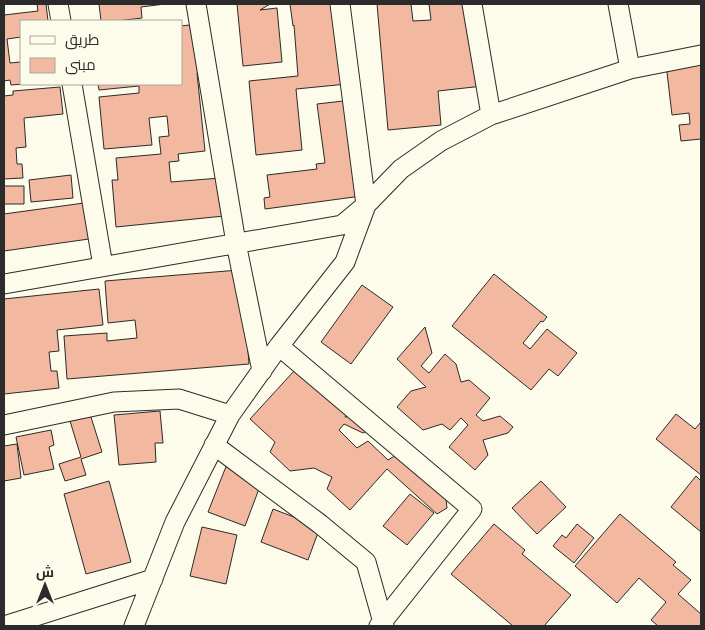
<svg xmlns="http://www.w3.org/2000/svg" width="705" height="630" font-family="Ubuntu,Cairo,sans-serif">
<rect width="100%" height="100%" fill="#fdfbea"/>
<!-- building -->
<path fill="#f2b8a0" stroke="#2b2b2b" d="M37 4H46L48 21H21V37L7 39 10 63 21 62V84H23L11 85 10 80 4 81V15L38 11Z
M99 4H165L141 7 142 18 117 21H101Z
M237 4H270L260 10 277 8 282 62 243 66Z
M290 4H334L347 84 296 89 302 150 256 155 249 81 298 76 294 25 293 26Z
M377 4H411L413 21 431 20 429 4H475L483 86 438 91 441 125 388 130Z
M198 24 203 72 197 73 205 151 178 154 179 161 169 162 171 182 220 178 224 216 116 227 112 180H118L116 158 161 154 159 137 169 136 167 116 149 118 152 145 104 149 99 97 139 93V86L99 90 98 84H181V26Z
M701 60V139L681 141 679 125 690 124 689 113 672 115 666 64Z
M60 87 63 114 24 118 26 147 16 148 17 164H22L23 178 4 179V96L13 95V91Z
M352 100 369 195 265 209 264 198 270 197 267 175 317 169 316 164 325 163 317 104Z
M71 175 73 198 31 202 29 180Z
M4 186H24V204H4Z
M84 203 89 239 4 251V214Z
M239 270 245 311 249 364 67 379 64 336 107 333V341L137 338 135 320 108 323 105 281Z
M494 274 547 317 543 322 541 321 523 343 530 349 547 329 577 353 558 376 549 369 531 390 452 326Z
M362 285 393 307 351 364 321 342Z
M99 289 103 325 57 330 59 351 49 352 51 371H57L59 388 4 394V299Z
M425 327 432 353 421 366 429 373 445 354 456 364 461 382 469 380 490 398 476 415 483 421 500 416 513 427 508 433 483 440 488 455 475 470 449 447 468 425 461 418 450 430 442 424 423 430 397 407 411 391 426 387 397 359Z
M305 359 352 405 345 417 366 415 373 428 363 433 344 424 339 430 357 448 368 441 388 460 408 448 414 459 409 468 419 477 433 469 445 490 447 508 437 514 387 469 350 510 327 489 332 477 314 468 290 471 270 452 275 442 250 419Z
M160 411 163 443H155L156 462 119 465 114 415Z
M90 414 102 452 81 459 86 475 65 481 59 464 81 457 70 421Z
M676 414 695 429 701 422V475L656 439Z
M51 430 54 445 49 447 54 469 24 475 16 437Z
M17 444 21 478 4 481V446Z
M229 459 265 473 245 526 208 512Z
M696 476 701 481V532L671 507Z
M109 481 131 562 86 574 64 494Z
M541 481 566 507 537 534 512 508Z
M410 494 434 513 407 545 383 526Z
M273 509 320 527 308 560 261 542Z
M620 514 676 562 673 565 691 580 678 594 701 614V626H658L651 620 666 602 639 578 617 603 575 566Z
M494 524 525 550 522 554 571 595 544 626H513L451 574Z
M577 524 594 538 574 563 553 546 562 535 566 538Z
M202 527 237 535 226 584 190 576Z"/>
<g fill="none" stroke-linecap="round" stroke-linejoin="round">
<defs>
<path id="minor" d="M58 4 61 21
M196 4 236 243 262 371
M472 4 491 115
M618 4 630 69
M72 84 103 266
M4 284 342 225 366 205 401 169 441 141 491 115 630 69 701 55
M279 346 472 509 379 626
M4 425 114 402 179 399 230 415 279 346 345 262 366 205 340 4
M214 445 320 524 366 562 384 626
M4 626 153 579
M134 626 175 522 230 415"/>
</defs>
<!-- minor casing -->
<use href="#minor" stroke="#2b2b2b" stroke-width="21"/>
<!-- minor -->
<use href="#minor" stroke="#fdfbea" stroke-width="19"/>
</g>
<!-- border -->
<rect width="705" height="630" fill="none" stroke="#2b2b2b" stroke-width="10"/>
<!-- legend -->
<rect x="20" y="20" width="162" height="65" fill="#fdfbea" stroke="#a9a89e"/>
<rect x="30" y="36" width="25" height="8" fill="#fdfbea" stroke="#a9a89e"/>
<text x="65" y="45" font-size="15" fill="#2b2b2b">طريق</text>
<rect x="30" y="58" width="25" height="15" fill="#f2b8a0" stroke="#a9a89e"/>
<text x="65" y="70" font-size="15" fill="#2b2b2b">مبنى</text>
<!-- north arrow -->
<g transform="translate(45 585)" stroke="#fdfbea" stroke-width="4" paint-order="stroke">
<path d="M0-4L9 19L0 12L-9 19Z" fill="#2b2b2b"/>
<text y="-8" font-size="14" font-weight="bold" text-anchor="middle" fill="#2b2b2b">ش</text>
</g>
</svg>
